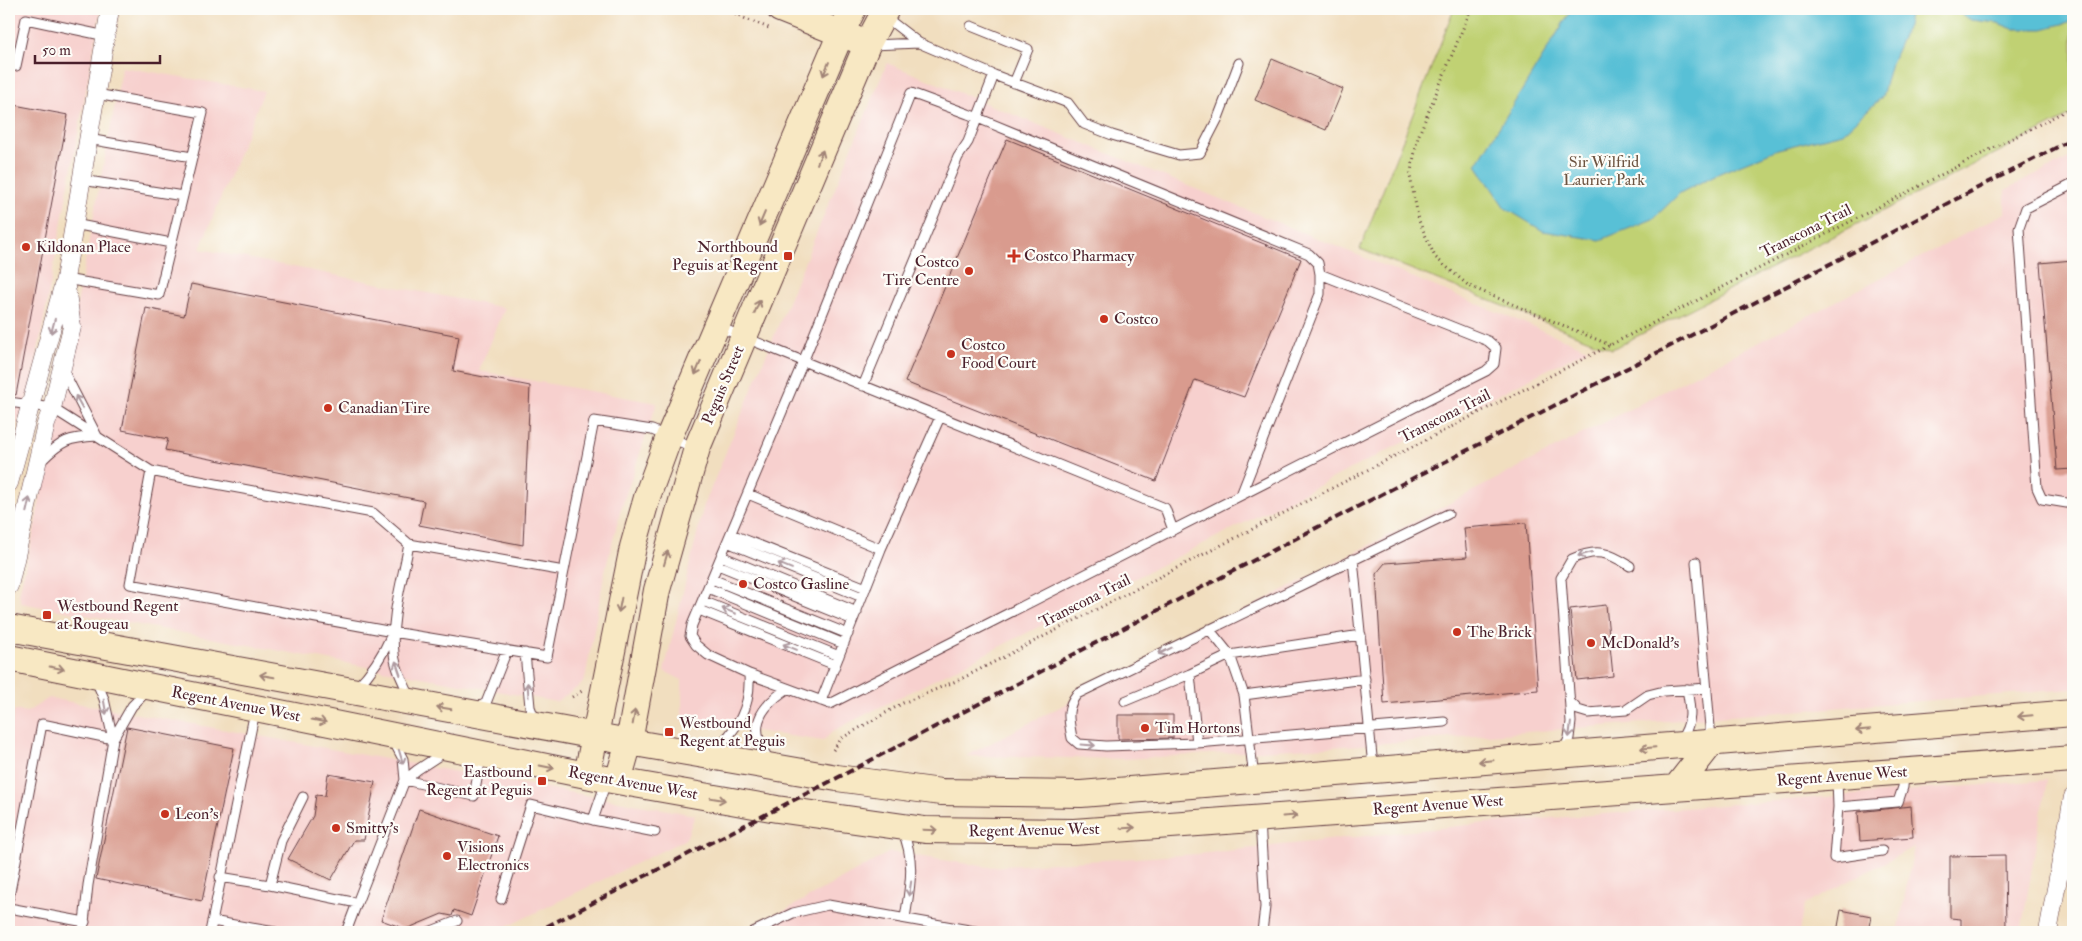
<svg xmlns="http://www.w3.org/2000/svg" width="2082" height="941" font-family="'IM FELL Double Pica',serif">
<rect width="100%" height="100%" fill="#fdfcf7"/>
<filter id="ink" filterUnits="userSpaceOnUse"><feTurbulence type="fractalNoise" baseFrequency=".02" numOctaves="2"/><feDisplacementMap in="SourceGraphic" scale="10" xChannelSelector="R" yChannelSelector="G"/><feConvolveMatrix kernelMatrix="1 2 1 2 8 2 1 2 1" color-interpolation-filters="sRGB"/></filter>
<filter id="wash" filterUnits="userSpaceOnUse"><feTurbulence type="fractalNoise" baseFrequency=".0096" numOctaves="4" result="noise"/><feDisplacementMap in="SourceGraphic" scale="20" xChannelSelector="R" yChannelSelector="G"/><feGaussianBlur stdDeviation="1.12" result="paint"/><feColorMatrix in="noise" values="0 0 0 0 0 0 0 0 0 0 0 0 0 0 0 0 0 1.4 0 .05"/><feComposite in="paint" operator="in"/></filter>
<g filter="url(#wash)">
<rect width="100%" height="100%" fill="#f1debf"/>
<!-- built -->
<path fill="#f7d0ce" d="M9 9H101L32 384 9 446Z
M887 63 1588 349 833 731 823 741 682 720V680L664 671 704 505Z
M122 67 264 91 200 249 505 308 479 371 657 403 621 509 605 571 585 679 581 685 556 702 21 603 19 594 34 530Z
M2073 156V689L1362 745 1125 759 966 756 2005 213V190Z
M49 698 695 815 686 839 496 932H9V737L14 710 27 712Z
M2047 780 2021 932H1898L1914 847 1804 905 1799 932H746L890 852 988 867 1198 854 1486 823Z"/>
<!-- green -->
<path fill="#c0d173" stroke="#85784f" d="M1454 9H2073V114L1612 349 1360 249Z"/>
<!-- water -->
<path fill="#59c0d6" stroke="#527080" d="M1572 9H1910L1907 26 1891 63 1882 97 1843 133 1778 149 1715 175 1680 193 1653 219 1600 240 1543 231 1505 208 1476 165Z
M1952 9H2073V21L2043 29H2013L1998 23 1971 20Z"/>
<g id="blocks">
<!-- building -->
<path fill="#d99b8e" d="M1272 59 1343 89 1326 130 1255 100Z
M9 104 68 115 16 395 9 394Z
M1007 139 1301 259 1244 397 1195 380 1156 481 905 382Z
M2073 260V469L2057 470 2040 263Z
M191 284 459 336 453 371 530 386 523 545 419 525 424 501 165 450 168 439 122 430 146 308 184 316Z
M1526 523 1538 690 1384 704 1376 574 1385 563 1467 557 1464 528Z
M1606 605 1613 676 1577 680 1570 609Z
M1118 715H1173V738L1118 739Z
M127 727 234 748 202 901 96 879Z
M328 774 375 782 364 840H354L331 880 288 859 313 816 316 795 325 796Z
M1911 806 1913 837 1860 841 1858 812Z
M419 809 498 836 471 916 454 910 452 916 442 914 406 929 381 920Z
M2005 855 2006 932H1961V919L1950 918V856Z
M1841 910 1871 916 1868 932H1837Z"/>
</g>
</g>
<g filter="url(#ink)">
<use href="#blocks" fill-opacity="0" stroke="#633c41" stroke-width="1"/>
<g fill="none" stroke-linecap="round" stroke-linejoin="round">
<defs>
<path id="lane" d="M884 16 919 43
M971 26 1028 49 1014 83
M9 67 16 66 26 19 106 36
M994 75 1068 103 1084 124 1112 135 1179 155 1200 153 1218 118 1239 63
M911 93 968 114 1309 254 1318 263 1320 274 1488 341 1496 348 1494 364 1486 371 1470 379 830 704 749 674 708 655 696 645 690 636 692 625 803 362Z
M88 139 192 157
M82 180 183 196
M2073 184 2026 208 2019 228 2037 488 2042 499 2073 504
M74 224 171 243
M65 279 159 295 203 113 96 94
M719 327 1165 508 1173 530
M63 370 97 436
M863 386 958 157 968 142 994 75 919 43 872 45
M9 402 52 408 151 471 189 479 373 513 409 544 564 571 594 421 652 430 695 448
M41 461C62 440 68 438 97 436
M151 471 130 584 393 632 547 657 564 571
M748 494 881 549
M1241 495 1320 294V274
M731 534 866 588
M727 542 862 597
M409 544C403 578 390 619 394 653 395 668 404 683 410 697
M721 556 857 612
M1353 559 1373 767
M1696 562 1711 739
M718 565 853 620
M712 579 848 634
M708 588 844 644
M703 601 839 656
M699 610 835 665
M1209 629 1230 655 1244 695 1254 778
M525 653 530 707 535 720
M1190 674 1197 743
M96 680 104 699 113 739
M356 688C372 672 383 655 392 634
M1244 695 1365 679
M821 701 881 549 940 417
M1125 701 1190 674 1230 655 1361 635
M1570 702 1578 710 1588 713 1626 710 1648 695 1664 691 1707 688
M477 708 486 703 507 650
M1444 722 1197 743 1106 746 1079 744 1072 738C1069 720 1065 709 1077 694L1448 514
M393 740 403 759 405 780
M1680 741C1693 722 1691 711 1687 689
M1564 751 1569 738 1571 722 1561 578 1572 559C1597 548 1608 552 1630 566
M713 752C738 729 751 708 749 674
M769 760C748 729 757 709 787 689
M1837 779 1838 807 1834 858 1882 851
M405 780 417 770 443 753
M1838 807 1898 802 1903 787 1904 773
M593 820 655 832
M1260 820 1265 907 1262 932
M902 830C916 861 910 886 905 918
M220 877 270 885 357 903 405 780 474 796 481 757
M270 885 281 841 303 797
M9 897 42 724 113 739
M501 899 531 805 593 820 606 782
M9 908 85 922
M212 921 275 932
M83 932 88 885 113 739 132 706 148 690
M210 932 255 711
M346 932 357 903
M429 932 457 921
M753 932 793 913 828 905 980 932"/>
<path id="street" d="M9 483 65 279 110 9
M9 586 46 424 52 408 72 327 66 287
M2048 932 2073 797"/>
<path id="secondary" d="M780 9 855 39
M9 628 629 742 837 778 941 792 1081 794 2073 713
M9 658 606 779 777 809 925 830 1074 832 2073 759
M587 775 633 547 648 494 669 437 841 33 853 9
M618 781 629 742 657 590 697 448 867 45 886 9
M1676 788 1712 742"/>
</defs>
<!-- lane casing -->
<use href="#lane" stroke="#633c41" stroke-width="11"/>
<!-- street casing -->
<use href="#street" stroke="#633c41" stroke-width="19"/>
<!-- secondary casing -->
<use href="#secondary" stroke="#633c41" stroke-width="28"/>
<!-- path -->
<path stroke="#633c41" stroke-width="3" stroke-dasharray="1 4" stroke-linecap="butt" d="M721 9 769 28
M1471 9 1418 137 1410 176 1419 221 1435 257 1469 286 1610 345
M572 697 582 691
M833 750 842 738 903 703 961 679 2073 107"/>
<!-- lane -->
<use href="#lane" stroke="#fff" stroke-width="9"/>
<!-- street -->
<use href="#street" stroke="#fff" stroke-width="18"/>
<!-- secondary -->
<use href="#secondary" stroke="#f8e8c3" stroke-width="26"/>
<!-- rail -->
<path stroke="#4a1f2b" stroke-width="4" stroke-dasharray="8 4" stroke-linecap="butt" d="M536 932 837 778 1283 545 2073 139"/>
</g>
<!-- one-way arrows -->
<defs><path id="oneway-shaft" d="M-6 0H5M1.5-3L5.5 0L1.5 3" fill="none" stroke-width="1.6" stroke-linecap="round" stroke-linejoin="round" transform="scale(1.25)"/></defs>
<g stroke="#a18477">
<use href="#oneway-shaft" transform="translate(826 69) rotate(113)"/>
<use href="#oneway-shaft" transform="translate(820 157) rotate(-67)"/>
<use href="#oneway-shaft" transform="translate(762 219) rotate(113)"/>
<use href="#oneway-shaft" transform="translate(757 307) rotate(-67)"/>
<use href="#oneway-shaft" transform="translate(698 368) rotate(113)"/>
<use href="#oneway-shaft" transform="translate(666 558) rotate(-74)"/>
<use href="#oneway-shaft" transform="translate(620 605) rotate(101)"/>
<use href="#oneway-shaft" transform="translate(57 668) rotate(11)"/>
<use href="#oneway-shaft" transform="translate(267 676) rotate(-170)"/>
<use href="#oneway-shaft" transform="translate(444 708) rotate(-170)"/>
<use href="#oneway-shaft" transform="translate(2025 716) rotate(175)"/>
<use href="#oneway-shaft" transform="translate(634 717) rotate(-80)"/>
<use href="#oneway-shaft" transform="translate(319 721) rotate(11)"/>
<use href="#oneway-shaft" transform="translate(1863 730) rotate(175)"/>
<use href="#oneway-shaft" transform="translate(1648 748) rotate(175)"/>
<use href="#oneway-shaft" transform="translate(1486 761) rotate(175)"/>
<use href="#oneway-shaft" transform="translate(547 767) rotate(12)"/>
<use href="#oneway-shaft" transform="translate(718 799) rotate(10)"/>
<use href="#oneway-shaft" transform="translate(1290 816) rotate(-4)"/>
<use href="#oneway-shaft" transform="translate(1128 828) rotate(-4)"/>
<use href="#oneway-shaft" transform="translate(930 830) rotate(2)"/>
</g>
<g stroke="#ae9aa0">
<use href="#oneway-shaft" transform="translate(53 326) rotate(105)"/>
<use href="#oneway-shaft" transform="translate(79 402) rotate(-119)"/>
<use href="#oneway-shaft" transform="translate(28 505) rotate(-77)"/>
<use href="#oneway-shaft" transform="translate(1585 554) rotate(164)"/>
<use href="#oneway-shaft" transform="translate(785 566) rotate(-158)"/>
<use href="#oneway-shaft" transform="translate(729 611) rotate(-158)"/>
<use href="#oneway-shaft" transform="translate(790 647) rotate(-158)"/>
<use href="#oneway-shaft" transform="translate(1165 651) rotate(154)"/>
<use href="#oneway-shaft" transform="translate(398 668) rotate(-109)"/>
<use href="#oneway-shaft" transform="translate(528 690) rotate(-94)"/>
<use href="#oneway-shaft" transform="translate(105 707) rotate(80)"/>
<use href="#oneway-shaft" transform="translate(1570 730) rotate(97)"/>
<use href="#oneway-shaft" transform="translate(1088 745) rotate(4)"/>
<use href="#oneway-shaft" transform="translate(401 757) rotate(73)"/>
<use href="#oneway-shaft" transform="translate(910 889) rotate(99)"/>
</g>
</g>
<!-- markers -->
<g fill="#c8321e" stroke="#fdfcf7" stroke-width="2">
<circle cx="26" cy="247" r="5"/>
<rect x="783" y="251" width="10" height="10" rx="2.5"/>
<path d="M1011.5 248.5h5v5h5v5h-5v5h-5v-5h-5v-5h5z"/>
<circle cx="969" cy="271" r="5"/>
<circle cx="1104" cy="319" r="5"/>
<circle cx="951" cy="354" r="5"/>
<circle cx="328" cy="408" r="5"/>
<circle cx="743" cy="584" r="5"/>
<rect x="42" y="610" width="10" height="10" rx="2.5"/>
<circle cx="1457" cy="632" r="5"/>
<circle cx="1591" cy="643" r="5"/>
<circle cx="1145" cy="728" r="5"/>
<rect x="664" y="727" width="10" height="10" rx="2.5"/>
<rect x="537" y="776" width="10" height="10" rx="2.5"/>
<circle cx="165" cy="814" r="5"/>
<circle cx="336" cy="828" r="5"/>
<circle cx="447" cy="856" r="5"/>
</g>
<g text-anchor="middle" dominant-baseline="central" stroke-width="4.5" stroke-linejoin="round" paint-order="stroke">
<!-- park labels -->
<g font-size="16" fill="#6d5441" stroke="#fdfcf7">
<text x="1604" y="162">Sir Wilfrid<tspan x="1604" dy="18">Laurier Park</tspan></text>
</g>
<!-- street labels -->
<g font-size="16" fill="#4a1f2b" stroke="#fdfcf7">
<text transform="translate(1806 231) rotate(-27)">Transcona Trail</text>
<text transform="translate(723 385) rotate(-67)">Peguis Street</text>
<text transform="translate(1445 416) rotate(-27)">Transcona Trail</text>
<text transform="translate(1085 601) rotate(-27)">Transcona Trail</text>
<text transform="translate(236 704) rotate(11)">Regent Avenue West</text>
<text transform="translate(1842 776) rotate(-4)">Regent Avenue West</text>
<text transform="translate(633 783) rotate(10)">Regent Avenue West</text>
<text transform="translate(1438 805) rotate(-4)">Regent Avenue West</text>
<text transform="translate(1034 830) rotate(-1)">Regent Avenue West</text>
</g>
<!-- poi labels -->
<g font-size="16" fill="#4a1f2b" stroke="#fdfcf7" text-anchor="start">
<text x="36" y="247">Kildonan Place</text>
<text x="778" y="247" text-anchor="end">Northbound<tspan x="778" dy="18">Peguis at Regent</tspan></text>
<text x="1024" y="256">Costco Pharmacy</text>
<text x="959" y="262" text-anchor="end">Costco<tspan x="959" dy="18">Tire Centre</tspan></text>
<text x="1114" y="319">Costco</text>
<text x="961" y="345">Costco<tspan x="961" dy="18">Food Court</tspan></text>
<text x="338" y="408">Canadian Tire</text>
<text x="753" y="584">Costco Gasline</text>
<text x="57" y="606">Westbound Regent<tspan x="57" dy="18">at Rougeau</tspan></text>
<text x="1467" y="632">The Brick</text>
<text x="1601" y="643">McDonald's</text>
<text x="679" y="723">Westbound<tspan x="679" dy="18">Regent at Peguis</tspan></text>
<text x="1155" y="728">Tim Hortons</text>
<text x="532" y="772" text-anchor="end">Eastbound<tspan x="532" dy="18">Regent at Peguis</tspan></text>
<text x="175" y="814">Leon's</text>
<text x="346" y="828">Smitty's</text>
<text x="457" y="847">Visions<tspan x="457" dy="18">Electronics</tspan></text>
</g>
</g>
<!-- margin -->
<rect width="2082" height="941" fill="none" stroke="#fdfcf7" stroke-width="30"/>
<!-- scale -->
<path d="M35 55v8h125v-8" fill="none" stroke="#4a1f2b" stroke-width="2.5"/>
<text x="42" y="55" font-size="15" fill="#4a1f2b" stroke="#fdfcf7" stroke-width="4" paint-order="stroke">50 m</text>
</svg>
